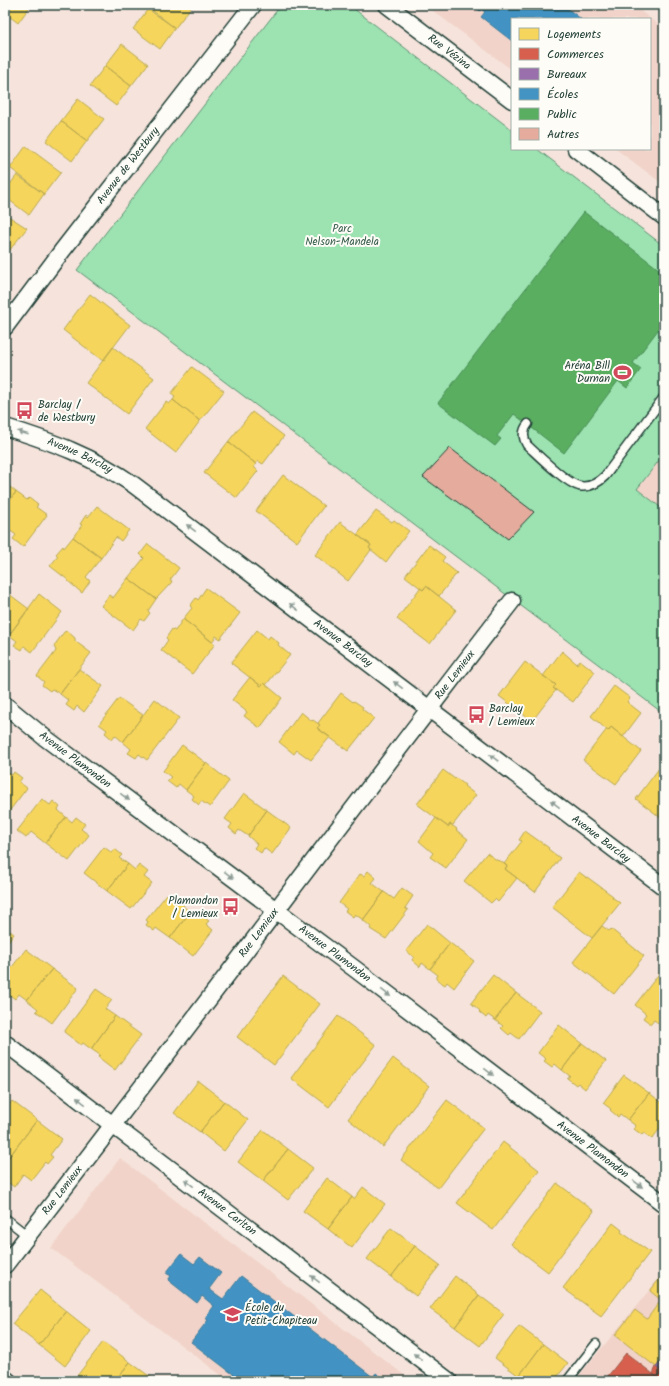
<svg xmlns="http://www.w3.org/2000/svg" width="669" height="1386" font-family="Kalam,sans-serif">
<rect width="100%" height="100%" fill="#f6e4dc"/>
<filter id="ink" filterUnits="userSpaceOnUse"><feTurbulence type="fractalNoise" baseFrequency=".025" numOctaves="2"/><feDisplacementMap in="SourceGraphic" scale="8" xChannelSelector="R" yChannelSelector="G"/><feConvolveMatrix kernelMatrix="1 2 1 2 8 2 1 2 1" color-interpolation-filters="sRGB"/></filter>
<g filter="url(#ink)">
<!-- built -->
<path fill="#f1d3c9" d="M425 5H633L664 29V185L616 149H650V19H512V70Z
M664 454V510L637 489Z
M120 1158 412 1381H229L51 1248Z
M664 1272V1381H575Z"/>
<!-- green -->
<path fill="#9ce3b1" stroke="#5e9072" d="M281 5H349L512 130V149H537L664 246V454L637 489 664 510V714L77 270Z"/>
<!-- homes -->
<path fill="#f6d55c" stroke="#b6a750" d="M5 5H31L18 23 5 13Z
M145 5H190L192 6 175 28Z
M148 9 175 28 160 49 133 29Z
M122 44 148 64 131 86 105 66Z
M105 66 131 86 116 106 90 86Z
M78 99 104 119 87 141 61 121Z
M61 121 87 141 72 161 46 141Z
M26 146 61 172 44 194 10 168Z
M17 175 44 194 29 215 5 197V191Z
M5 214 27 228 9 251 5 248Z
M90 294 130 325 103 361 63 330Z
M113 347 154 378 127 414 86 383Z
M192 367 224 391 200 421 173 400 175 397 171 394Z
M173 400 200 421 176 453 145 429 166 402 169 404Z
M252 412 284 436 263 464 258 461 256 464 228 442Z
M228 442 256 464 254 467 258 471 237 498 204 473Z
M283 475 324 506 297 542 256 511Z
M5 483 16 492 5 506Z
M16 492 27 500 29 498 38 505 36 507 47 515 23 547 13 539 16 535 5 527V506Z
M97 506 129 530 121 541 116 537 101 558 73 537 82 525 80 524 86 515 88 517Z
M376 511 392 522 394 520 409 531 386 562 369 548 371 545 357 535Z
M340 522 371 545 369 548 371 550 348 581 315 555Z
M73 537 101 558 86 577 90 581 82 593 68 581V580L50 566 58 556 56 554 63 546 64 548Z
M148 544 179 568 170 580 172 581 171 583 156 599 128 578 144 558 140 554Z
M429 545 445 557 442 561 457 573 439 596 426 586 423 590 405 576Z
M128 578 156 599 148 611 150 613 144 621 141 619 133 630 101 606 109 595 113 598Z
M426 586 456 610 430 644 397 619 420 588 423 590Z
M206 588 240 613 220 639 216 636 212 642 183 619 192 608 190 606 196 598 198 600Z
M5 591 29 609 9 635 5 632Z
M39 594 62 612 32 652 24 646 22 650 14 645 17 641 9 635Z
M183 619 215 644 192 674 161 650 168 640 166 638 172 629 175 631Z
M257 630 268 639 270 636 279 643 278 645 290 655 266 685 264 683 261 686 231 663Z
M67 631 75 638V641L91 653 60 694 52 689 50 691 42 685 44 682 37 676 56 651 54 646 64 632Z
M562 651 577 664 580 660 595 672 573 702 553 688 556 685 543 676Z
M525 662 556 685 553 688 556 690 532 721 499 696Z
M79 669 103 686 84 712 77 706 74 711 66 705 69 701 60 694Z
M250 677 261 686 264 683 282 698 260 728 244 716 247 712 232 700Z
M614 686 630 698 627 702 641 713 623 737 611 727 608 731 591 716Z
M341 693 353 702 354 701 363 707 362 709 374 718 348 751 317 728 320 725 318 723Z
M119 698 143 715 123 742 115 735 112 739 105 733 107 730 99 724Z
M155 699 179 718 147 760 139 754 136 758 128 753 131 749 123 742Z
M301 712 312 721 313 720 320 725 317 728 330 737 311 760 297 750 294 754 279 742Z
M611 727 641 751 616 784 583 760 607 729 608 731Z
M182 745 206 763 186 790 179 784 176 788 167 781 171 777 163 771Z
M206 763 229 781 210 807 201 801 199 805 192 799 194 796 186 790Z
M663 763 664 764V820L636 799Z
M443 770 455 779 456 778 465 785 464 786 476 795 453 825 450 824 448 827 417 804Z
M5 771 12 775 14 772 22 778 19 782 27 788 7 814 5 813Z
M244 793 267 810 248 836 239 830 236 834 229 828 232 824 225 819Z
M42 799 50 805 53 801 60 807 58 810 66 817 45 843 31 832 26 838 17 831Z
M267 810 291 828 272 854 264 848 261 853 254 848 257 844 248 836Z
M66 817 72 822 76 817 85 824 81 829 89 835 69 861 45 843Z
M436 818 448 827 450 824 457 829 456 830 468 839 446 868 430 857 433 853 419 841Z
M525 831 549 848 548 849 560 858 535 892 505 869 507 866 504 864 522 841 519 840Z
M104 847 112 853 115 849 122 855 119 858 128 864 107 891 84 873Z
M487 853 498 861 499 860 507 866 505 869 517 878 498 902 495 899 491 903 464 881Z
M128 864 135 870 139 865 148 872 144 877 152 883 131 909 107 891Z
M368 871 376 878 372 883 384 892 363 920 355 914 353 917 345 911 347 909 339 903 360 874 364 876Z
M579 872 587 878V877L613 896 612 897 620 903 592 938 552 907Z
M402 888 413 896 405 908 408 910 386 939 370 929 371 927 363 920 384 892 394 899Z
M167 894 175 900 177 896 186 902 183 906 190 912 170 938 156 928 154 931 146 925 148 922 146 920Z
M190 912 198 918 201 915 209 921 206 924 213 930 193 956 170 938Z
M427 924 450 943 430 969 422 963 420 967 412 960 414 957 406 951Z
M602 926 609 931 611 929 644 956 614 994 573 962Z
M5 927 14 934 5 946Z
M450 943 474 961 454 988 447 982 445 985 436 979 438 975 430 969Z
M26 949 52 969 27 1000 19 994 15 999 6 992 9 989 5 986V976Z
M52 969 78 988 52 1023 36 1011 38 1009 27 1000Z
M662 970 664 971V1027L654 1020 651 1024 643 1018 646 1014 635 1005Z
M493 975 516 993 495 1020 488 1015 486 1018 479 1012 480 1011 471 1003Z
M283 976 320 1004 274 1065 237 1037Z
M96 989 112 1000 105 1009 115 1016 91 1049 83 1043 81 1045 64 1032Z
M516 993 540 1011 519 1039 511 1033 509 1035 501 1028 503 1026 495 1020Z
M115 1016 141 1035 115 1070 98 1057 100 1055 91 1049Z
M338 1016 376 1045 329 1107 291 1078Z
M559 1025 582 1043 562 1070 555 1064 552 1067 544 1061 546 1059 538 1053Z
M582 1043 606 1061 585 1089 578 1083 576 1085 567 1078 570 1076 562 1070Z
M393 1058 429 1086 383 1147 348 1119Z
M624 1075 649 1093 628 1120 620 1114 618 1117 610 1110 611 1109 603 1103Z
M198 1081 224 1101 200 1132 174 1113Z
M649 1093 664 1104V1123L652 1139 644 1133 642 1135 634 1129 636 1126 628 1120Z
M447 1100 484 1128 438 1188 401 1160Z
M12 1101 37 1120 6 1161 5 1110Z
M224 1101 248 1120 224 1151 200 1132Z
M37 1120 62 1139 50 1155 53 1157 47 1164 45 1162 31 1180 23 1174 14 1187 5 1180V1165L7 1162 6 1161Z
M263 1130 288 1149 263 1181 238 1162Z
M503 1142 539 1170 493 1230 457 1203Z
M288 1149 313 1168 288 1200 263 1181Z
M327 1178 352 1197 328 1229 303 1211Z
M557 1183 594 1211 548 1272 511 1244Z
M363 1187 385 1204 352 1248 328 1229 352 1197 354 1199Z
M613 1223 622 1230 621 1232 650 1252 601 1316 563 1288Z
M391 1228 415 1246 391 1277 367 1259Z
M415 1246 440 1265 416 1296 391 1277Z
M664 1273V1358L656 1367 615 1335 635 1310 647 1319 661 1300 650 1291Z
M455 1276 479 1295 455 1327 430 1309Z
M40 1290 66 1311 39 1345 12 1324Z
M479 1295 504 1314 480 1346 455 1327Z
M66 1311 91 1331 65 1366 39 1345Z
M519 1326 543 1344 519 1376 495 1358Z
M103 1342 130 1362 115 1381H84L77 1376Z
M543 1344 568 1363 554 1381H526L519 1376Z
M130 1362 156 1381H115Z"/>
<!-- shops -->
<path fill="#d6604d" stroke="#9f5646" d="M626 1353 662 1381H604Z
M656 1367 664 1373V1381H662L653 1374Z"/>
<!-- offices -->
<path fill="#9970ab" stroke="#746187" d="M664 1358V1373L656 1367Z"/>
<!-- schools -->
<path fill="#4393c3" stroke="#387998" d="M473 5H563L581 19H512V41L481 17 485 12 481 9 480 11Z
M181 1254 194 1264 200 1257 221 1273 209 1289 223 1299 241 1276 373 1377 376 1373 386 1381H242L191 1342 208 1320 205 1318 214 1306 202 1296 197 1303 168 1280 171 1276 166 1273Z"/>
<!-- public -->
<path fill="#5aae61" stroke="#488c54" d="M584 212 664 273V322L633 363 641 369 627 388 618 381 564 453 514 414 497 436 501 439 495 446 438 403Z"/>
<!-- building -->
<path fill="#e5ac9d" stroke="#1f3d34" d="M450 448 534 512 508 539 423 477Z"/>
<g fill="none" stroke-linecap="round" stroke-linejoin="round">
<defs>
<path id="service" d="M528 424C522 431 523 438 527 445 538 455 566 483 579 486 589 488 598 483 605 476L664 397
M5 1218 28 1236
M567 1381 596 1344"/>
<g id="minor">
<path id="s1" d="M387 5 512 100"/>
<path d="M576 149 664 217"/>
<path id="s2" d="M5 327 62 251 253 5"/>
<path id="s3" d="M5 427C53 442 92 456 134 485L664 887"/>
<path id="s4" d="M5 705 44 737 355 969 664 1204"/>
<path id="s5" d="M5 1043 449 1381"/>
<path id="s6" d="M5 1265C176 1045 342 821 512 601"/>
<path d="M5 1379 8 1381"/>
</g>
</defs>
<!-- service casing -->
<use href="#service" stroke="#1f3d34" stroke-width="11"/>
<!-- minor casing -->
<use href="#minor" stroke="#1f3d34" stroke-width="19"/>
<!-- service -->
<use href="#service" stroke="#fdfcf7" stroke-width="8"/>
<!-- minor -->
<use href="#minor" stroke="#fdfcf7" stroke-width="16"/>
</g>
<!-- one-way arrows -->
<defs><path id="oneway-solid" d="M-6-.8H1V-3.2L6.5 0L1 3.2V.8H-6Z"/></defs>
<g fill="#8e9c96">
<use href="#oneway-solid" transform="translate(23 433) rotate(-162)"/>
<use href="#oneway-solid" transform="translate(191 528) rotate(-143)"/>
<use href="#oneway-solid" transform="translate(294 607) rotate(-143)"/>
<use href="#oneway-solid" transform="translate(398 685) rotate(-143)"/>
<use href="#oneway-solid" transform="translate(494 758) rotate(-143)"/>
<use href="#oneway-solid" transform="translate(125 797) rotate(37)"/>
<use href="#oneway-solid" transform="translate(555 804) rotate(-143)"/>
<use href="#oneway-solid" transform="translate(229 875) rotate(37)"/>
<use href="#oneway-solid" transform="translate(386 993) rotate(37)"/>
<use href="#oneway-solid" transform="translate(489 1072) rotate(38)"/>
<use href="#oneway-solid" transform="translate(81 1101) rotate(-143)"/>
<use href="#oneway-solid" transform="translate(189 1183) rotate(-142)"/>
<use href="#oneway-solid" transform="translate(638 1184) rotate(37)"/>
<use href="#oneway-solid" transform="translate(315 1279) rotate(-143)"/>
<use href="#oneway-solid" transform="translate(418 1357) rotate(-143)"/>
</g>
</g>
<!-- icons -->
<defs>
<symbol id="stadium-bare" viewBox="-9 -9 18 18"><path d="M0-5a6.5 5 0 1 0 0 10a6.5 5 0 1 0 0-10ZM-3.5-1.8h7v3.6h-7Z" fill="#d1495b" stroke="#fdfcf7" stroke-width="2.5" paint-order="stroke"/></symbol>
<symbol id="bus-bare" viewBox="-9 -9 18 18"><path d="M-5-6H5V4H4V6H2V4H-2V6H-4V4H-5ZM-3.5-4V0h7V-4ZM-3.5 1.2v1.5H-2V1.2ZM2 1.2v1.5H3.5V1.2Z" fill="#d1495b" stroke="#fdfcf7" stroke-width="2.5" paint-order="stroke"/></symbol>
<symbol id="school-bare" viewBox="-9 -9 18 18"><path d="M0-5L7-2L0 1L-7-2ZM-4 1L0 2.5L4 1V4Q0 6-4 4Z" fill="#d1495b" stroke="#fdfcf7" stroke-width="2.5" paint-order="stroke"/></symbol>
</defs>
<g fill-rule="evenodd">
<use href="#stadium-bare" x="610" y="360" width="25" height="25"/>
<use href="#bus-bare" x="12" y="398" width="25" height="25"/>
<use href="#bus-bare" x="464" y="702" width="25" height="25"/>
<use href="#bus-bare" x="218" y="894" width="25" height="25"/>
<use href="#school-bare" x="220" y="1302" width="25" height="25"/>
</g>
<g text-anchor="middle" dominant-baseline="central" stroke-width="4" stroke-linejoin="round" paint-order="stroke">
<!-- street labels -->
<g font-size="11" fill="#1f3d34" stroke="#fdfcf7">
<text stroke="none"><textPath href="#s1" startOffset="78">Rue Vézina</textPath></text>
<text stroke="none"><textPath href="#s2" startOffset="203">Avenue de Westbury</textPath></text>
<text stroke="none"><textPath href="#s3" startOffset="80">Avenue Barclay</textPath></text>
<text stroke="none"><textPath href="#s3" startOffset="404">Avenue Barclay</textPath></text>
<text stroke="none"><textPath href="#s6" startOffset="742">Rue Lemieux</textPath></text>
<text stroke="none"><textPath href="#s4" startOffset="89">Avenue Plamondon</textPath></text>
<text stroke="none"><textPath href="#s3" startOffset="728">Avenue Barclay</textPath></text>
<text stroke="none"><textPath href="#s6" startOffset="418">Rue Lemieux</textPath></text>
<text stroke="none"><textPath href="#s4" startOffset="413">Avenue Plamondon</textPath></text>
<text stroke="none"><textPath href="#s4" startOffset="737">Avenue Plamondon</textPath></text>
<text stroke="none"><textPath href="#s6" startOffset="94">Rue Lemieux</textPath></text>
<text stroke="none"><textPath href="#s5" startOffset="279">Avenue Carlton</textPath></text>
</g>
<!-- park labels -->
<g font-size="11" fill="#385e4d" stroke="#fdfcf7">
<text x="342" y="229">Parc<tspan x="342" dy="13">Nelson-Mandela</tspan></text>
</g>
<!-- poi labels -->
<g font-size="11" fill="#1f3d34" stroke="#fdfcf7" text-anchor="start">
<text x="610" y="366" text-anchor="end">Aréna Bill<tspan x="610" dy="13">Durnan</tspan></text>
<text x="38" y="405">Barclay /<tspan x="38" dy="13">de Westbury</tspan></text>
<text x="489" y="709">Barclay<tspan x="489" dy="13">/ Lemieux</tspan></text>
<text x="218" y="901" text-anchor="end">Plamondon<tspan x="218" dy="13">/ Lemieux</tspan></text>
<text x="245" y="1308">École du<tspan x="245" dy="13">Petit-Chapiteau</tspan></text>
</g>
</g>
<!-- margin -->
<rect width="669" height="1386" fill="none" stroke="#fdfcf7" stroke-width="20"/>
<rect x="10" y="10" width="649" height="1366" fill="none" stroke="#1f3d34" stroke-width="1.5" filter="url(#ink)"/>
<!-- legend -->
<rect x="511" y="18" width="140" height="132" fill="#fdfcf7" stroke="#a4b0a9"/>
<rect x="519" y="28" width="20" height="12" fill="#f6d55c" stroke="#a4b0a9"/>
<text x="547" y="38" font-size="12" fill="#1f3d34">Logements</text>
<rect x="519" y="48" width="20" height="12" fill="#d6604d" stroke="#a4b0a9"/>
<text x="547" y="58" font-size="12" fill="#1f3d34">Commerces</text>
<rect x="519" y="68" width="20" height="12" fill="#9970ab" stroke="#a4b0a9"/>
<text x="547" y="78" font-size="12" fill="#1f3d34">Bureaux</text>
<rect x="519" y="88" width="20" height="12" fill="#4393c3" stroke="#a4b0a9"/>
<text x="547" y="98" font-size="12" fill="#1f3d34">Écoles</text>
<rect x="519" y="108" width="20" height="12" fill="#5aae61" stroke="#a4b0a9"/>
<text x="547" y="118" font-size="12" fill="#1f3d34">Public</text>
<rect x="519" y="128" width="20" height="12" fill="#e5ac9d" stroke="#a4b0a9"/>
<text x="547" y="138" font-size="12" fill="#1f3d34">Autres</text>
</svg>
